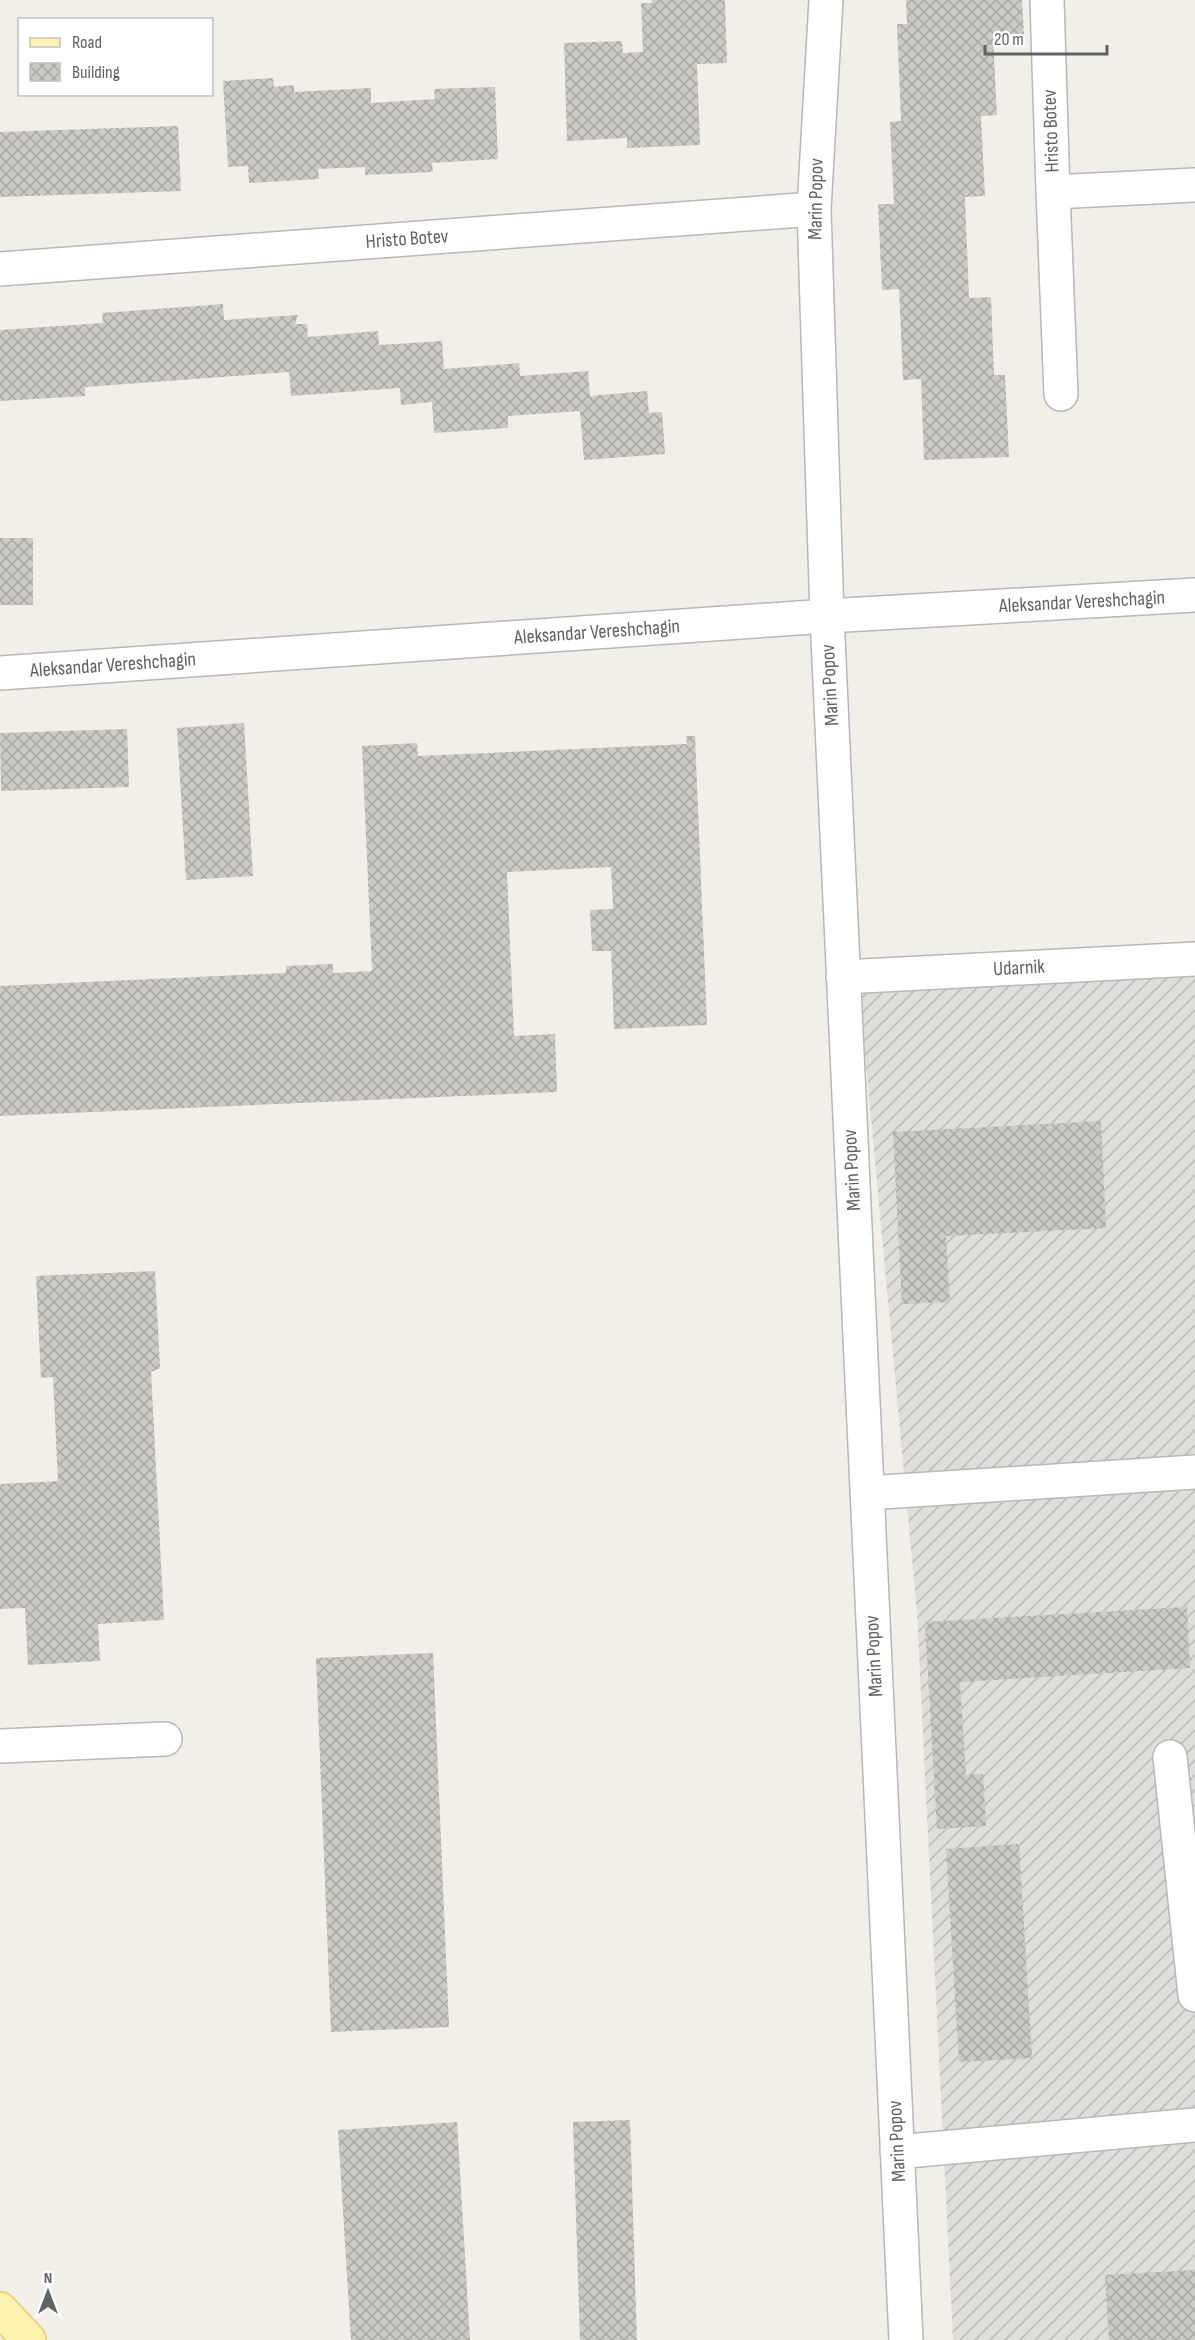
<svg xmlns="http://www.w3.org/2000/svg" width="1195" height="2340" font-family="'Sofia Sans Condensed',sans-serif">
<defs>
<pattern id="industrial-furrows" width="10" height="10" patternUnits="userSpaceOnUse" patternTransform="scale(1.5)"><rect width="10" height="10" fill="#e0deda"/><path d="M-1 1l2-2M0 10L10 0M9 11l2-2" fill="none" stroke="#b9b8b5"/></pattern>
<pattern id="building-cross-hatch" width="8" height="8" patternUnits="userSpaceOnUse" patternTransform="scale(1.5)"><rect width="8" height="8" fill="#cccac5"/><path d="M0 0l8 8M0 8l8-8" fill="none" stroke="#a9a8a4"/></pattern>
</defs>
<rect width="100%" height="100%" fill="#f1efe8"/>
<!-- industrial -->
<path fill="url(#industrial-furrows)" d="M1195 956V2340H953L917 1613 857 967Z"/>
<!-- building -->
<path fill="url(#building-cross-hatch)" d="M652 0H725L727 63 697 64 700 145 627 148V138L567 141 564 43 622 41 623 53 643 52 641 3H652Z
M906 0H1022L1024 36 993 37 997 115 981 116 985 196 965 197 969 298 991 297 994 375H1005L1009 457 924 460 921 379 903 380 899 289 882 290 878 204H894L890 122 901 121 897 24H907Z
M273 78 274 87 294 85V92L371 88V103L435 99 434 89 495 87 498 159 432 163 433 172 365 175V167L318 169 319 179 249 183 248 166 228 167 223 81Z
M178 126 181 191 0 197V132Z
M223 304 224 320 298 315 295 324H307L308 337 378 331 379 345 442 341 444 369 519 363 520 376 588 371 590 396 647 391 649 413 662 412 665 454 584 460 580 411 508 416V428L434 433 432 402 401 405 400 388 291 396 289 372 85 387V396L0 401V330L103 323 102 313Z
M0 538H33V605H0Z
M244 723 253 876 186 880 177 728Z
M127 729 129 787 1 791 0 733Z
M686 736H695L707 1025 614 1029 611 951H592L590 910 613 909 611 867 507 872 514 1036 555 1034 557 1092 0 1116V986L286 973V966L333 964V973L372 971 362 746 417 743 418 756 687 744Z
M1101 1121 1106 1228 946 1236 950 1302 902 1304 893 1132Z
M155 1271 160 1368 151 1372 164 1620 98 1624 100 1661 28 1665 25 1608 0 1609V1484L58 1481 53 1377 41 1378 36 1276Z
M1187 1607 1190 1668 960 1682 966 1775 983 1774 986 1826 937 1829 925 1622Z
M433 1653 449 2027 331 2032 316 1658Z
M1019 1844 1032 2058 959 2062 946 1849Z
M630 2120 637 2340H580L573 2122Z
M457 2122 470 2340H351L338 2130Z
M1195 2270V2340H1109L1105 2275Z"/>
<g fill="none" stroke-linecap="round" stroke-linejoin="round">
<defs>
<path id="minor" d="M826 0 814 209 827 616 906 2340
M1047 0 1053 192 1195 185
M1053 192 1061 394
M0 269 814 209
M0 673 827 616 1195 595
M843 977 1195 959
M867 1493 1195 1472
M0 1746 165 1739
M1170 1757 1195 1995
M897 2152 1195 2125"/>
<path id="major" d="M0 2309 29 2340"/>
</defs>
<!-- minor casing -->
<use href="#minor" stroke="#b5b8bc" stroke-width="36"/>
<!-- major casing -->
<use href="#major" stroke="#f2c960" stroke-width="36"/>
<!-- minor -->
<use href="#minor" stroke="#fff" stroke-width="33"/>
<!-- major -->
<use href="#major" stroke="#fff2af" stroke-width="33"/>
</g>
<g text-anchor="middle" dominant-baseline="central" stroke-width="6" stroke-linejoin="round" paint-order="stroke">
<!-- street labels -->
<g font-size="20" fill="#5f6368" stroke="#fff">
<text transform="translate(1051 131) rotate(-92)">Hristo Botev</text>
<text transform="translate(816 199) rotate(-89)">Marin Popov</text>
<text transform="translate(407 239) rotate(-4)">Hristo Botev</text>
<text transform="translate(1082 602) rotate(-3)">Aleksandar Vereshchagin</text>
<text transform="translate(597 632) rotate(-4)">Aleksandar Vereshchagin</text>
<text transform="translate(113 665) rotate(-4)">Aleksandar Vereshchagin</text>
<text transform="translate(830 685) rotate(-93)">Marin Popov</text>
<text transform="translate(1019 968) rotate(-3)">Udarnik</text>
<text transform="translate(852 1170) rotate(-93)">Marin Popov</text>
<text transform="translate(874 1656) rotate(-93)">Marin Popov</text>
<text transform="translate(897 2141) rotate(-93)">Marin Popov</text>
</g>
</g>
<!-- legend -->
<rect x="18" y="18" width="195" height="78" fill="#ffffff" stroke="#bfc1c3" stroke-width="1.5"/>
<rect x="30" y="38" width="30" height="9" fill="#fff2af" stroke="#bfc1c3" stroke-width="1.5"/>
<text x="72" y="48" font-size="18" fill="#5f6368">Road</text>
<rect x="30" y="63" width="30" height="18" fill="url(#building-cross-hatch)" stroke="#bfc1c3" stroke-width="1.5"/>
<text x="72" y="78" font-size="18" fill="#5f6368">Building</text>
<!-- north arrow -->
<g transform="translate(48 2292)" stroke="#ffffff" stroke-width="4.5" paint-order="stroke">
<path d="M0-4.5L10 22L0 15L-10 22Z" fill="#5f6368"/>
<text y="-9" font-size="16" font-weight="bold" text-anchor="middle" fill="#5f6368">N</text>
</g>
<!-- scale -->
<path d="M985 45v9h122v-9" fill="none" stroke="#5f6368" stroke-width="3"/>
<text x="994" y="45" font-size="18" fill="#5f6368" stroke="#ffffff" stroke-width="4.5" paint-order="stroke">20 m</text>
</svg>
